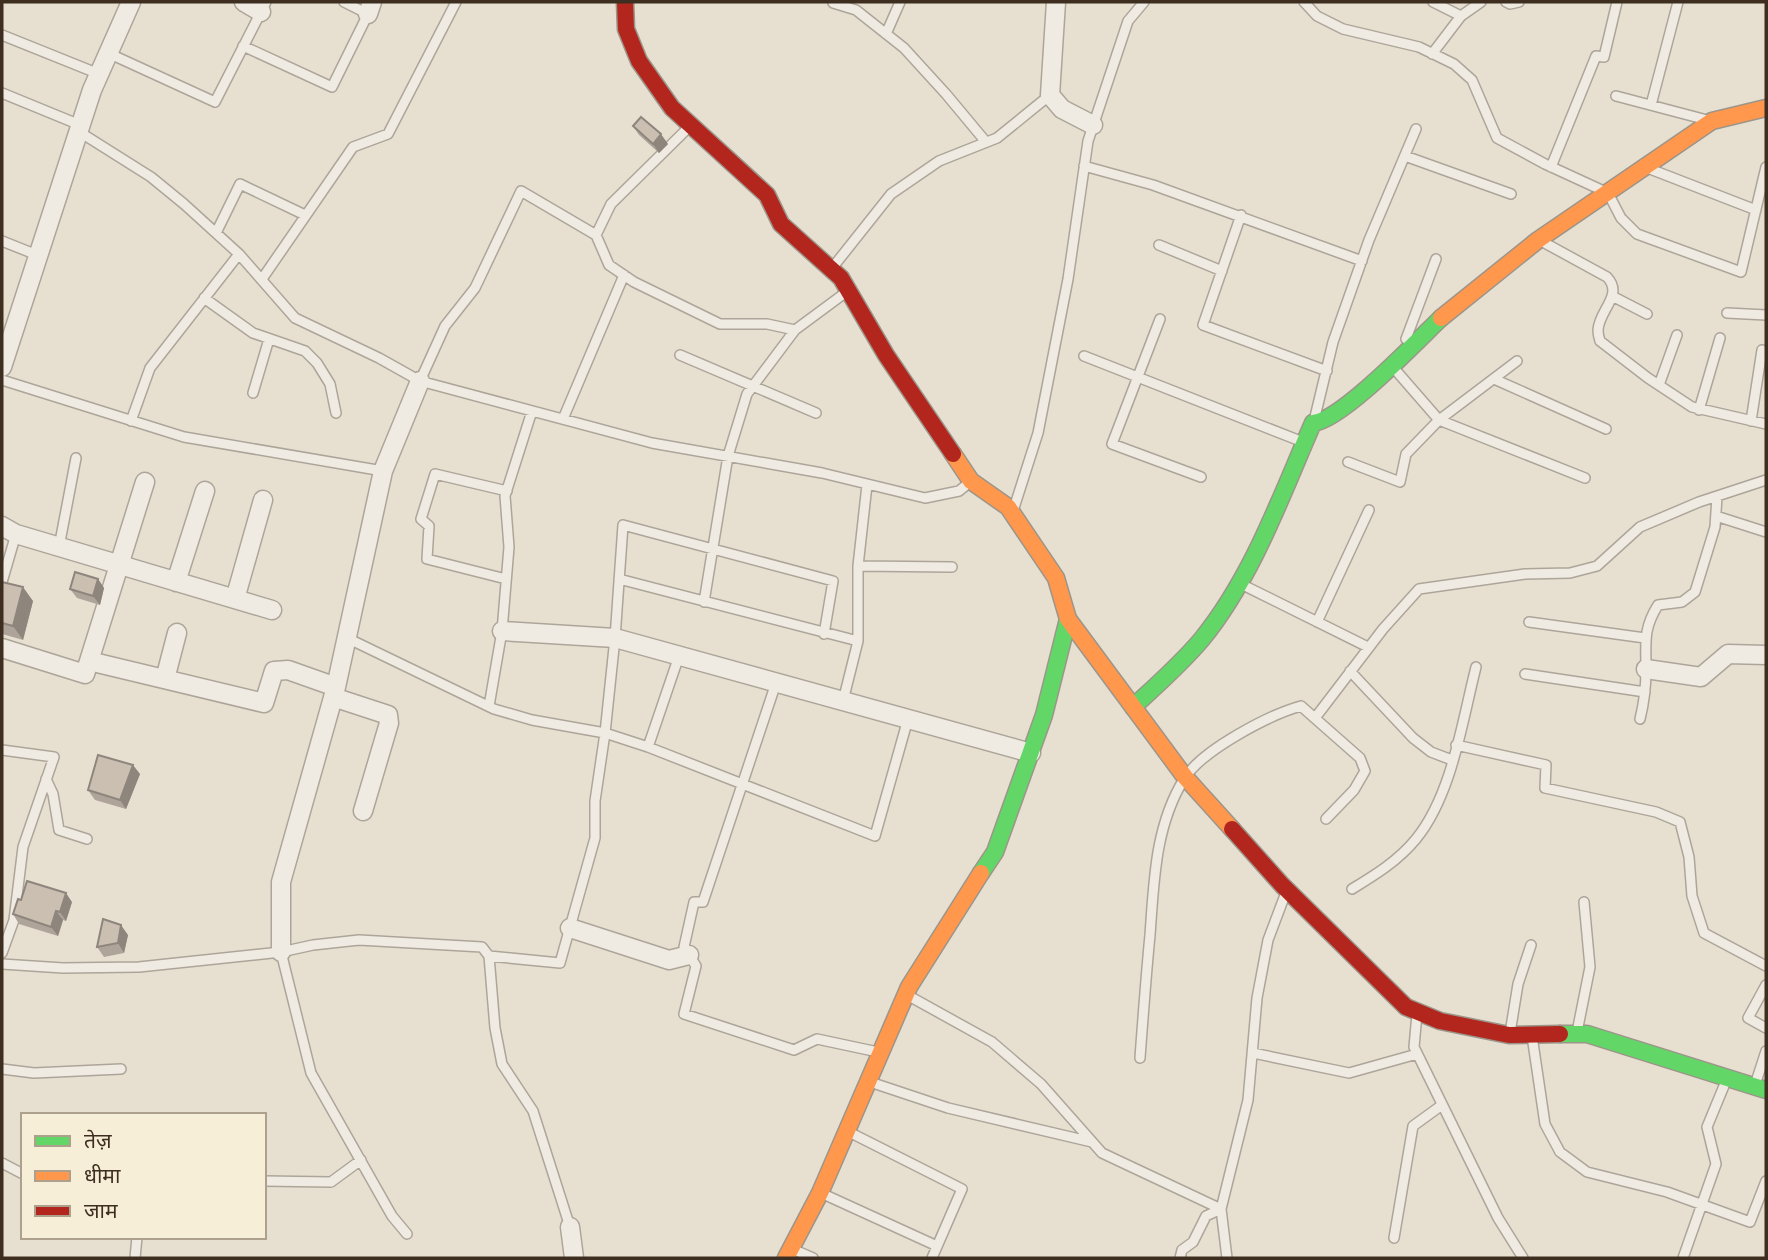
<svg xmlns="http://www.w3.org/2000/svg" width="1768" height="1260" font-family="'Zilla Slab','Noto Sans Devanagari',serif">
<rect width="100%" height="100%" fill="#e7e0d1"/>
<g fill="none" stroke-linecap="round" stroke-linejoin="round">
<defs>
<path id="lane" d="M1304 2 1317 16 1343 29 1419 47 1454 64 1472 80 1497 138 1545 164 1608 193 1621 218 1637 234 1741 272 1766 167
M1433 2 1461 16
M1506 2 1510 4 1519 2
M833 3 856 10 904 48 946 94 986 142
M886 34 900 2
M2 35 99 74
M243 46 332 87 368 14 344 2
M108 53 215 102 266 2
M1432 54 1461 16 1481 2
M2 93 80 125
M1616 96 1707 120
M1651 105 1678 2
M689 127 611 204 596 235 609 265 634 282 720 324H767L795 330
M78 131 151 177 184 204 239 254 295 318 379 358 420 381 652 443 822 473 925 498 959 491 970 482
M1405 156 1511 194
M1084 166 1153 185 1362 261
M1551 167 1596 56 1604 57 1617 2
M1650 169 1756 210
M1241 215 1203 325 1327 371
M216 233 240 184 305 215
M2 241 37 255
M1543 242 1607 277C1624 295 1599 310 1598 330 1598 334 1599 338 1600 341L1648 378 1692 407 1766 424
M1159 245 1222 271
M833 267 891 194 939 161 997 138 1050 95
M262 279 353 147 388 134 456 2
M1612 296 1647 314
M204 298 253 333 305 351 317 363 330 384 336 413
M1727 313 1766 315
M1160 319 1112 444 1201 477
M1406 339 1436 259
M680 355 816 413
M1084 356 1303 442
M1392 366 1439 420 1585 478
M1494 379 1606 429
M2 380 184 437 383 471
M420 381 445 326 475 288 521 191 596 235
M1659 385 1677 335
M253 393 269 339
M1699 410 1720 338
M563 419 624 275
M131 421 150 368 239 254
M1314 421 1333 342 1369 240 1416 129
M1751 421 1762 350
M1348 462 1400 482 1406 454 1439 420 1517 361
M1014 508 1038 433 1068 279 1088 141 1128 21 1144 2
M1716 516 1766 532
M59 547 76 458
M858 566 952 567
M506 579 427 559 429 526 421 519 435 474 507 491
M619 579 858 641 843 701
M2 582 16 534
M1241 584 1368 647
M704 602 728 456 747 394 795 330 845 293
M1317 622 1369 510
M1529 622 1645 638
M347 638 494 709 532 720 605 733 648 747 875 836 908 719
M858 641V566L867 485
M1350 671 1413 738 1431 752 1452 760
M1525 674 1645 692
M776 683 703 902H694L684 947 696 966 684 1014 794 1050 817 1039 878 1052
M489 706 502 631 509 547 505 496 532 411
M1315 718 1383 629 1419 589 1525 574 1570 573 1597 566 1640 527 1699 502 1766 480
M1640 719C1644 703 1646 686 1646 669 1646 642 1643 629 1658 605L1682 602 1695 592 1715 527 1717 497
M1456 745 1546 765 1545 788 1656 812 1680 822 1689 857 1692 896 1704 933 1766 966
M648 747 679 656
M2 750 54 757 23 847 14 920 2 953
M46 779 53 794 59 830 87 839
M1352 889C1375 875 1398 861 1416 839 1452 795 1462 722 1476 667
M281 952 311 1073 392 1216 407 1234
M489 956 495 1028 502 1064 533 1111 570 1227
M2 964 63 968 139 967 281 952 313 945 359 940 482 947 489 956 560 963 595 838V801L605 733 615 638 623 525 833 581 824 634
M1766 985 1748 1018 1766 1028
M909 996 992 1042 1041 1084 1102 1153 1221 1209
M1417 1014 1414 1047 1498 1218 1523 1258
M1577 1032 1590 967 1584 902
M1510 1033 1518 984 1531 945
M1532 1036 1545 1124 1560 1152 1587 1172 1667 1192 1750 1222 1766 1181
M1253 1053 1349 1073 1417 1054
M1140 1058C1143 1017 1146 976 1150 935 1154 881 1155 826 1184 779 1202 750 1269 715 1301 706L1360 758 1365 771 1354 790 1326 819
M2 1069 34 1073 121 1069
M870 1082 948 1108 1092 1142
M1755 1085 1766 1051
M849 1132 962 1189 932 1258
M2 1163 23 1174
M264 1181 331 1182 361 1160
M821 1193 937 1246
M1394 1238 1413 1126 1442 1105
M792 1249 813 1258
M135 1258 137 1237
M1180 1258 1182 1250 1193 1242 1206 1216 1221 1209
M1227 1258 1221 1209 1248 1100 1257 998 1268 940 1285 895
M1683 1258 1716 1164 1707 1127 1726 1081"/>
<path id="street" d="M244 2 261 12
M1056 2 1050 95 1062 109 1093 125
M368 14 372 2
M2 367 92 90 131 2
M2 526 16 534 272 610
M176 582 205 491
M235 599 263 500
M502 631 615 638 1031 753
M2 648 85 674 145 482
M89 661 264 703 274 671 288 670 336 687
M1646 669 1701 677 1728 654 1766 655
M165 679 177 633
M333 697 388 715 389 723 363 811
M570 928 669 960 689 955
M281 952V882L336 687 383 471 420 381
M570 1227 574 1258"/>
<path id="fast" d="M1133 707C1157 685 1181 664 1202 639 1253 576 1281 496 1313 423 1342 420 1417 341 1441 318
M981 873 995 852 1044 715 1068 619
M1560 1034H1587L1766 1090"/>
<path id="slow" d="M1441 318 1538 240 1712 121 1766 108
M953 454 971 481 1008 507 1056 578 1068 619 1185 777 1232 829
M786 1258 820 1193 909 987 981 873"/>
<path id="jam" d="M625 2 626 29 639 61 672 108 767 195 781 224 841 278 886 355 953 454
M1232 829 1282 885 1406 1007 1440 1021 1509 1035 1560 1034"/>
</defs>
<!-- lane casing -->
<use href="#lane" stroke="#ada599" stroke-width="12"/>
<!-- street casing -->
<use href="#street" stroke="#ada599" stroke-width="21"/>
<!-- fast casing -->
<use href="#fast" stroke="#9c958a" stroke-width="19"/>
<!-- slow casing -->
<use href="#slow" stroke="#9c958a" stroke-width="19"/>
<!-- jam casing -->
<use href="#jam" stroke="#9c958a" stroke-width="19"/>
<!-- lane -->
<use href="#lane" stroke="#efebe3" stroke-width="9"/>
<!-- street -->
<use href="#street" stroke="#efebe3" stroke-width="18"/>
<!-- fast -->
<use href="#fast" stroke="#63d668" stroke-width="16"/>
<!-- slow -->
<use href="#slow" stroke="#ff974d" stroke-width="16"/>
<!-- jam -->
<use href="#jam" stroke="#b3261e" stroke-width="16"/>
</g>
<!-- wall -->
<path fill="#afa499" d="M633 126 668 144 659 153 639 135Z
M98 579 104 588 100 605 77 598 70 589Z
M2 582 33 601 23 640 2 634Z
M140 774 126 809 95 800 88 790Z
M21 900 72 902 66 921 63 920 58 936 19 924 13 914Z
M128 935 124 953 104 957 97 947Z"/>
<!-- shaded-wall -->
<path fill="#8e867d" d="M661 134 668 144 659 153 653 144Z
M98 579 104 588 100 605 93 596Z
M23 587 33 601 23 640 13 626Z
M133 765 140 774 126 809 120 800Z
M66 893 72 902 66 921 60 912Z
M56 911 63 920 58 936 51 927Z
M121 925 128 935 124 953 118 943Z"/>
<!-- building -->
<path fill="#cbbfb2" stroke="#8e867d" stroke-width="2" d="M641 117 661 134 653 144 633 126Z
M75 572 98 579 93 596 70 589Z
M2 582 23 587 13 626 2 623Z
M98 755 133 765 120 800 88 790Z
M27 881 66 893 60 912 56 911 51 927 13 914 18 899 21 900Z
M103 919 121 925 118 943 97 947Z"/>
<!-- border -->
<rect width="1768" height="1260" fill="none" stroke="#3d2e20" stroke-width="7"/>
<!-- legend -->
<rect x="21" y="1113" width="245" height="126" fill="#f7eed8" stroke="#ada18e" stroke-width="2"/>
<rect x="35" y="1136" width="35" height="10" fill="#63d668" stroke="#ada18e" stroke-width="2"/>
<text x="84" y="1148" font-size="21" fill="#3d2e20">तेज़</text>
<rect x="35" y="1171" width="35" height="10" fill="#ff974d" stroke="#ada18e" stroke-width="2"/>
<text x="84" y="1183" font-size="21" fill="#3d2e20">धीमा</text>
<rect x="35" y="1206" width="35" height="10" fill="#b3261e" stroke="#ada18e" stroke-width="2"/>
<text x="84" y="1218" font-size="21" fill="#3d2e20">जाम</text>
</svg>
